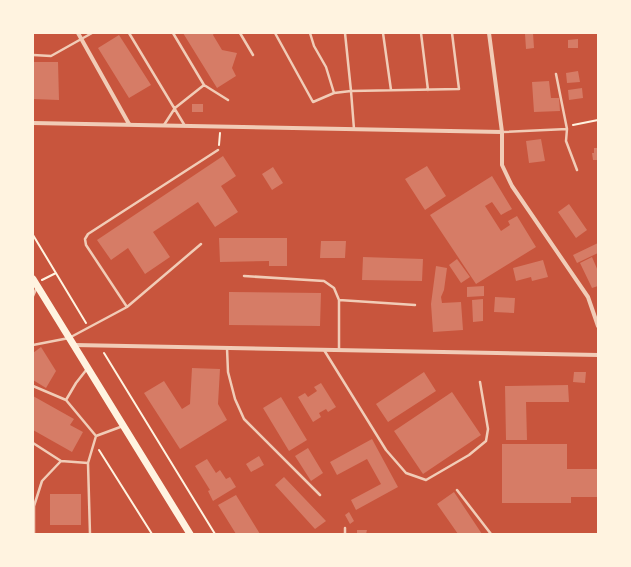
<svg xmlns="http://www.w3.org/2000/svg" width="631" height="567" font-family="'Work Sans',sans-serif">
<rect width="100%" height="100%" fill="#c8553d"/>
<!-- building -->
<path fill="#d67c66" d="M183 33H214L213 35 222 50 237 53 232 68 236 76 217 88Z
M533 33 534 48 526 49 525 34Z
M119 35 151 85 129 98 98 48Z
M578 39V48H568V40Z
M33 62H58L59 100 33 99Z
M578 71 580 82 567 83 566 73Z
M549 81 551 98H559L560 111 534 112 532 82Z
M582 88 583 98 569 100 568 90Z
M192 104H203V112H192Z
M541 139 545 161 529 163 526 141Z
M594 148H598V160H593L592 153H594Z
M223 156 236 176 221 186 238 212 215 227 198 202 153 232 170 257 145 274 128 248 111 260 97 240Z
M427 166 446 196 425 210 405 179Z
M273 167 283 183 272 190 262 174Z
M492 176 512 209 501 215 492 202 485 206 501 231 510 225 508 221 517 216 536 247 476 284 430 215Z
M569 204 587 230 576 238 558 212Z
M219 238H287V266H269V261L220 262Z
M321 241H346L345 258H320Z
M598 243V253L577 263 573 255Z
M363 257 423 259 422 281 362 280Z
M592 257 598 271V286L592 288 580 263Z
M457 259 470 277 461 283 449 265Z
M543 260 548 277 532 281 531 277 516 281 513 268Z
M436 266 447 268 444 290 441 297 442 303 461 302 463 330 433 332 431 304Z
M484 286V296L467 297V287Z
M229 292 321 293 320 326 229 325Z
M495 297 515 298 514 313 494 312Z
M483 299V321L473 322 472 300Z
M41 347 56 371 46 388 33 380V353Z
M192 368 220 369 218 404 227 420 180 449 144 393 164 381 182 409 190 404Z
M424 372 436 391 388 422 376 404Z
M574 372H586L585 383 573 382Z
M321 383 336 407 328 412 326 409 319 413 321 417 313 422 298 397 305 393 308 397 317 391 314 387Z
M568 385 569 402H526L527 440H506L505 386Z
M452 392 481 435 423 474 394 431Z
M33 396 74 419 70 425 83 432 72 452 33 430Z
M281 397 307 440 289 451 263 408Z
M372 439 398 487 356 510 351 500 381 484 367 459 337 475 330 462Z
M502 444H567V469H598V497H571V503H502Z
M308 448 323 473 311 481 295 456Z
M259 456 264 465 251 472 246 464Z
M207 459 216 473 220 470 226 479 230 477 236 487 213 501 208 491 210 490 195 466Z
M284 477 326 521 315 529 275 485Z
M454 492 482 534H458L437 504Z
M50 494H81V525H50Z
M236 495 260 534H236L218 505Z
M349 512 354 521 350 524 345 515Z
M357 530H367L366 534H357Z"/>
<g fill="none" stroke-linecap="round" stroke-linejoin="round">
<!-- path -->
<path stroke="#fff3e0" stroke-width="2" d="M573 125 598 120
M219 145 220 133
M33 235 86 323
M42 280 56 273
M104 353 215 534
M99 450 152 534"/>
<!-- service -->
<path stroke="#f1ccb7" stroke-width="2.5" d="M129 33 185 126
M173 33 204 85 228 100
M240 33 253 55
M275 33 313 102 334 93 351 91 345 33
M310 33 314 46 326 67 334 93
M383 33 391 90
M421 33 428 90
M33 55 51 56 92 33
M164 125 175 108 204 85
M354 129 351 91 459 89 452 33
M567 129 566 141 577 170
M502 132 567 129 556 74
M244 276 324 281 334 288 339 300V350
M33 296 37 287
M339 300 415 305
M127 307 86 245 85 239 88 234 218 150
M33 345 69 338 127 307 201 244
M227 348 228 372 235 399 244 419 320 495
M324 350 386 450 406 473 426 480 469 455 486 441 488 429 480 382
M33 386 66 400 96 436 123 426
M66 400 76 383 87 369
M33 443 61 461 88 463 96 436
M88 463 90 534
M457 490 491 534
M345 528V534
M34 534V506L42 481 61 461"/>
<!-- minor -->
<path stroke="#f1ccb7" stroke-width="4" d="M78 33 129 124
M489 33 502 132V165L512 186 588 297 598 326
M33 123 502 132
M74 345 598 355"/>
<!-- primary -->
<path stroke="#fff3e0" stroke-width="7" d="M33 279 190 534"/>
</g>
<!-- border -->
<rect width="631" height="567" fill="none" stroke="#fff3e0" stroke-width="68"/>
</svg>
